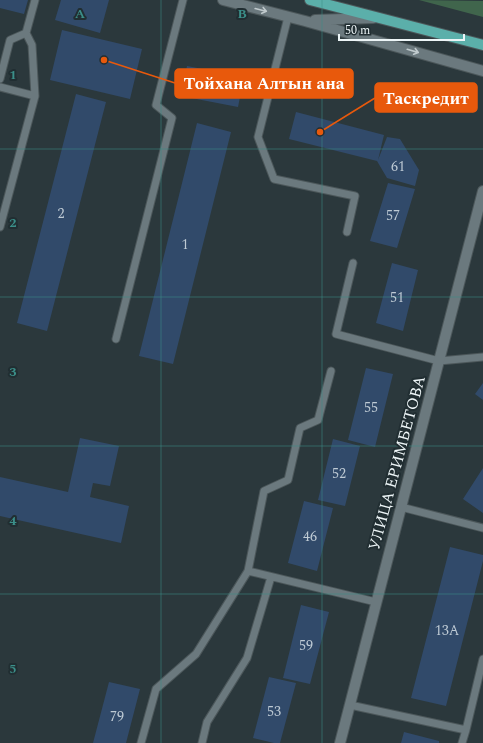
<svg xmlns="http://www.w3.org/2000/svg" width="483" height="743" font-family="Spectral,serif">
<rect width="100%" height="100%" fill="#2b383c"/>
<!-- green -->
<path fill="#40654c" d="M419 0 483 1V17Z"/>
<!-- building -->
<path fill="#314a6a" d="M0 0H28L24 14 0 8Z
M61 0H109L100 33 55 20Z
M62 30 142 49 130 99 50 80Z
M187 66 244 77 238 107 181 96Z
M76 94 106 102 47 331 17 323Z
M296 112 384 135 378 160 387 137 400 139 419 170 415 186 387 178 377 161 289 139Z
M197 123 231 132 173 364 139 356Z
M388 183 415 189 397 248 370 241Z
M392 263 418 270 403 331 376 323Z
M366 368 393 374 375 447 348 440Z
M483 383V400L475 394Z
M80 438 119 446 110 486 93 483 90 497 129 506 121 543 0 516V477L68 492Z
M333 439 360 446 345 506 318 500Z
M483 468V513L463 499Z
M304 501 333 508 317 571 288 563Z
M450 547 483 555V561L446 706 411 698Z
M301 605 329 612 310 684 283 678Z
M269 677 296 683 280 743H274L253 738Z
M109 682 140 689 126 743H93Z
M404 732 439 741V743H401Z"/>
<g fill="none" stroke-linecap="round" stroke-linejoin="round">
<defs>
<path id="service" d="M288 17 258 137 274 179 355 196 347 232
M26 33 32 45 35 96
M0 79 10 40 26 33 35 0
M0 87 35 96 0 227
M353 263 336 334 439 361 483 357
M116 339 172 118 156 105 183 0
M331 371 318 420 300 428 288 480 264 491 248 571 376 602
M401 507 483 528
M350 705 466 730 462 743
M466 730 483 659
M141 743 156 689 196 654 248 571
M202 743 207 722 247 658 271 577"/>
<path id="minor" d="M223 0 305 21 483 71
M315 20 373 18"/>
<path id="tertiary" d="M340 743 483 191"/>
<path id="primary" d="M310 0 483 45"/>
</defs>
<!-- service casing -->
<use href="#service" stroke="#4c575a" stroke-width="9"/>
<!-- minor casing -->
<use href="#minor" stroke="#4c575a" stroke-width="12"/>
<!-- tertiary casing -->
<use href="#tertiary" stroke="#4c575a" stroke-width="12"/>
<!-- primary casing -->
<use href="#primary" stroke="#4c575a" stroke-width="12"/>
<!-- service -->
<use href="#service" stroke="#6b797e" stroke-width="7"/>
<!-- minor -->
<use href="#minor" stroke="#6b797e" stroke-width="10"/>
<!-- tertiary -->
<use href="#tertiary" stroke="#6b797e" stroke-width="10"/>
<!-- primary -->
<use href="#primary" stroke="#5bafaa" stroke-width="10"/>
</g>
<!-- one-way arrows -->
<defs><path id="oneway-shaft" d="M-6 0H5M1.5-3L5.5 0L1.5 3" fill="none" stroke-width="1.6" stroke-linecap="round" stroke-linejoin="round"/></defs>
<g stroke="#c0cacd">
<use href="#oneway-shaft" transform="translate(261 10) rotate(14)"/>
<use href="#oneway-shaft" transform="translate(413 51) rotate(16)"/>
</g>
<!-- grid -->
<path fill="none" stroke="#3b8f89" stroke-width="1" stroke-opacity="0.55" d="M161 0V743M322 0V743M0 149H483M0 297H483M0 446H483M0 594H483"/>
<g text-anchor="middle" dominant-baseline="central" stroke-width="4" stroke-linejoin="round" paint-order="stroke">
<!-- number labels -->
<g font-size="14" fill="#becad4">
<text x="398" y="166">61</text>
<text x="61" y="213">2</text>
<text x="393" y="215">57</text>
<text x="185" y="244">1</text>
<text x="397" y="297">51</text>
<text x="371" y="407">55</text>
<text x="339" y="473">52</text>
<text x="310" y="536">46</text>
<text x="447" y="630">13А</text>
<text x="306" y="645">59</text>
<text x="274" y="711">53</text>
<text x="117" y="716">79</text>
</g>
<!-- street labels -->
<g font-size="16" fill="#edf5f7" stroke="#212e32">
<text transform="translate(397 463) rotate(-75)">УЛИЦА ЕРИМБЕТОВА</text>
</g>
</g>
<g font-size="13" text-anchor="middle" font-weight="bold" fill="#3b8f89" stroke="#212e32" stroke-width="4" stroke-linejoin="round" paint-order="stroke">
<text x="80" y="18">A</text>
<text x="242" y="18">B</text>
<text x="13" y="79">1</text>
<text x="13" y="227">2</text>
<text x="13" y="376">3</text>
<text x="13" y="525">4</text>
<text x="13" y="673">5</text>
</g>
<!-- callouts -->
<path fill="none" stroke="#e8590c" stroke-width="1.5" d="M104 60L175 83M320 132L375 98"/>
<g fill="#e8590c" stroke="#212e32" stroke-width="1.5">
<circle cx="104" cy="60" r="4"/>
<circle cx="320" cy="132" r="4"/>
</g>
<g fill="#e8590c" stroke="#e8590c" stroke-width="1.5">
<rect x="175" y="69" width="178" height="29" rx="4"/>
<rect x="375" y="83" width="102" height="29" rx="4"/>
</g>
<g font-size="17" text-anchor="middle" font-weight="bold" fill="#fff">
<text x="264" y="89">Тойхана Алтын ана</text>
<text x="426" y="104">Таскредит</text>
</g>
<!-- scale -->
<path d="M339 34v6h125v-6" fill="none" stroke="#edf5f7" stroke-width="2"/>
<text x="345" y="34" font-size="12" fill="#edf5f7" stroke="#212e32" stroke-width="3" paint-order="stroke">50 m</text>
</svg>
